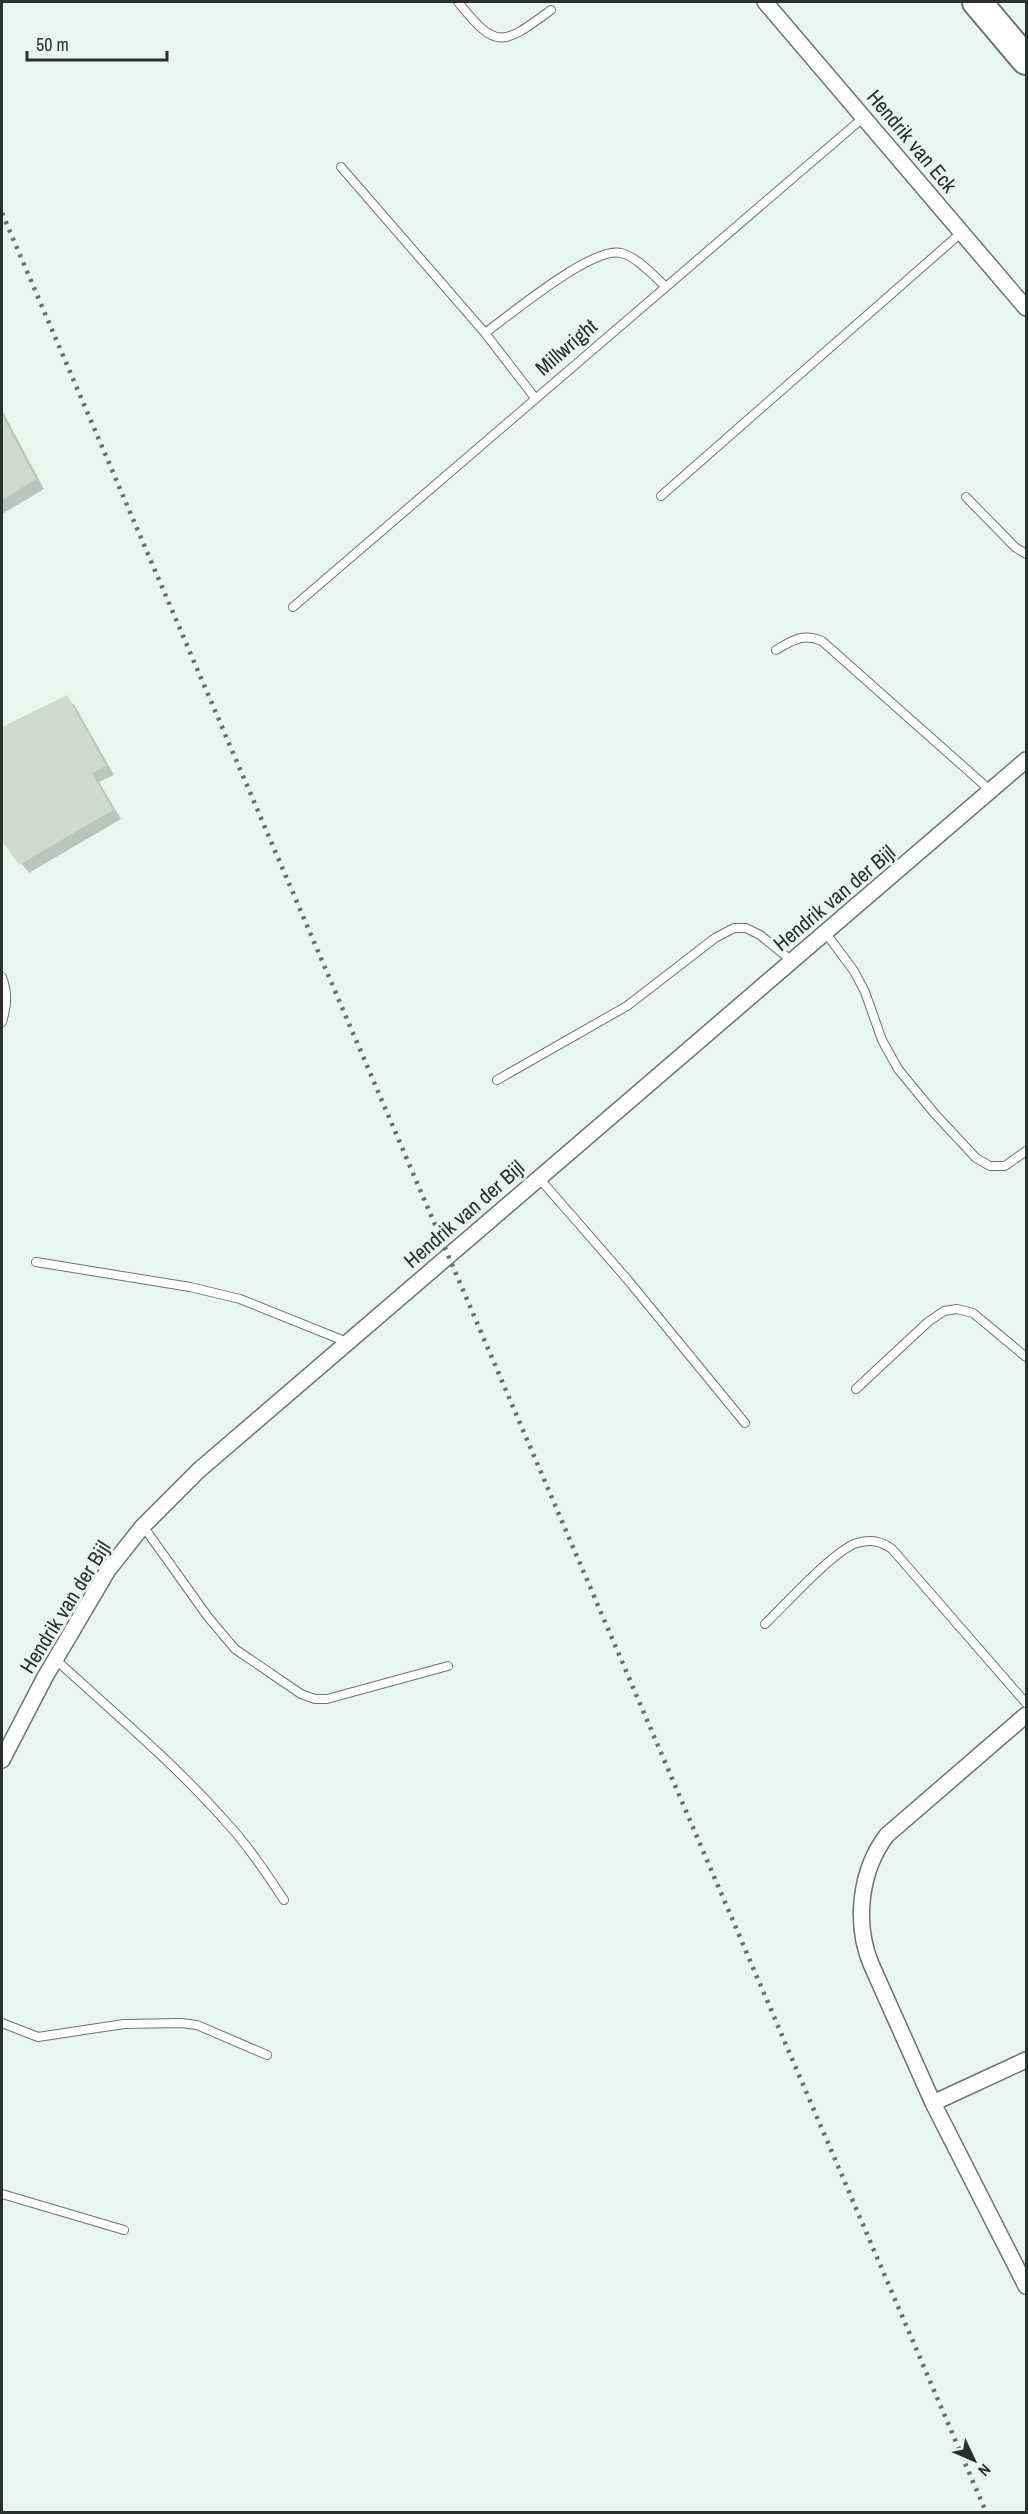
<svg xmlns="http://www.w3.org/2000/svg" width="1028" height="2514" font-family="'Archivo Narrow',sans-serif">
<rect width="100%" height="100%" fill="#ebf5ef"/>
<!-- shadow -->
<path fill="#0003" d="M2 410 44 489 2 514Z
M66 697 75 706 114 775 99 782 121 819 29 873 2 838V729Z"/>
<!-- building -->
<path fill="#d0d8cf" d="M2 415 36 479 2 500Z
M67 695 106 766 92 773 113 810 19 865 2 841V727Z"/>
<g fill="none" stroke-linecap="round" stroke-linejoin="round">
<defs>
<path id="lane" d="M458 2C497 51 503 45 551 10
M341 167 485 333 535 398
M485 333C510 315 592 246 621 253 637 257 653 275 665 286
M661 496 962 232
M966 497 1015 547 1026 554
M293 607 864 117
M776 650C793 640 803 633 822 641L991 791
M825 932 854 971 865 992 882 1040 898 1069 935 1114 976 1158 990 1166H1005L1026 1151
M2 977C8 993 7 1005 2 1022
M497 1080 627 1006 715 938 734 928H746L760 935 792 961
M539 1178 627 1279 745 1423
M36 1262 190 1287 240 1299 347 1342
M856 1389 928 1322 944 1311 957 1309 973 1313 1026 1357
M143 1526 208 1617 235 1649 301 1694 315 1699H327L448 1666
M765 1624C785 1605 834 1550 857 1543 871 1539 881 1541 892 1549L1026 1703
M55 1659C113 1712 175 1764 227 1823 249 1847 266 1873 284 1900
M2 2023 38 2037 124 2024 181 2023 197 2025 267 2055
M2 2194 124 2230"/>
<path id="street" d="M765 2 1026 308
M1026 1715 887 1835C860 1870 854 1923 871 1964L933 2103 1026 2286
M2 1760 45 1677 108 1570 143 1526 198 1471 1026 760
M933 2103 1026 2060"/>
<path id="highway" d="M977 2 1026 60"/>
</defs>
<!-- lane casing -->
<use href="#lane" stroke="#6b746f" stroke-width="10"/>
<!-- street casing -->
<use href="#street" stroke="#6b746f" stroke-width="18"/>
<!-- highway casing -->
<use href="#highway" stroke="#6b746f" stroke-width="32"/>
<!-- lane -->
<use href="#lane" stroke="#fff" stroke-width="8"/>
<!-- street -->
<use href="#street" stroke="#fff" stroke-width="15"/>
<!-- highway -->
<use href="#highway" stroke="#fff" stroke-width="28"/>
<!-- rail -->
<path stroke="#686e6b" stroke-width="4.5" stroke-dasharray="3 6" stroke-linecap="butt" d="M2 213 986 2512"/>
</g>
<g text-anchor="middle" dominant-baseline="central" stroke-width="6" stroke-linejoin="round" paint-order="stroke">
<!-- street labels -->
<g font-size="21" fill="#2b2f2d" stroke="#ebf5ef">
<text transform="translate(912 141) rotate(50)">Hendrik van Eck</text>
<text transform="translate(566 347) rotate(-41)">Millwright</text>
<text transform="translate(834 898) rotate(-40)">Hendrik van der Bijl</text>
<text transform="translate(464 1214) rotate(-41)">Hendrik van der Bijl</text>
<text transform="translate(65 1607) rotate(-58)">Hendrik van der Bijl</text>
</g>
</g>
<!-- border -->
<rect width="1028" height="2514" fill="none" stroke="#2b2f2d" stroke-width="6"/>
<!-- north arrow -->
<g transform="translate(974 2460) rotate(134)" stroke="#ebf5ef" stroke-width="4.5" paint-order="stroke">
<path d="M0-4.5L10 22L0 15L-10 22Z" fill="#2b2f2d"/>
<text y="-9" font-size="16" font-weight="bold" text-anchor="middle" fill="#2b2f2d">N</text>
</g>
<!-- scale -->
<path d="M27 51v9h140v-9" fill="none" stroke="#2b2f2d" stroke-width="3"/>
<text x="36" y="51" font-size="18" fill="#2b2f2d" stroke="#ebf5ef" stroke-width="4.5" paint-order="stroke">50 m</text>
</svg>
